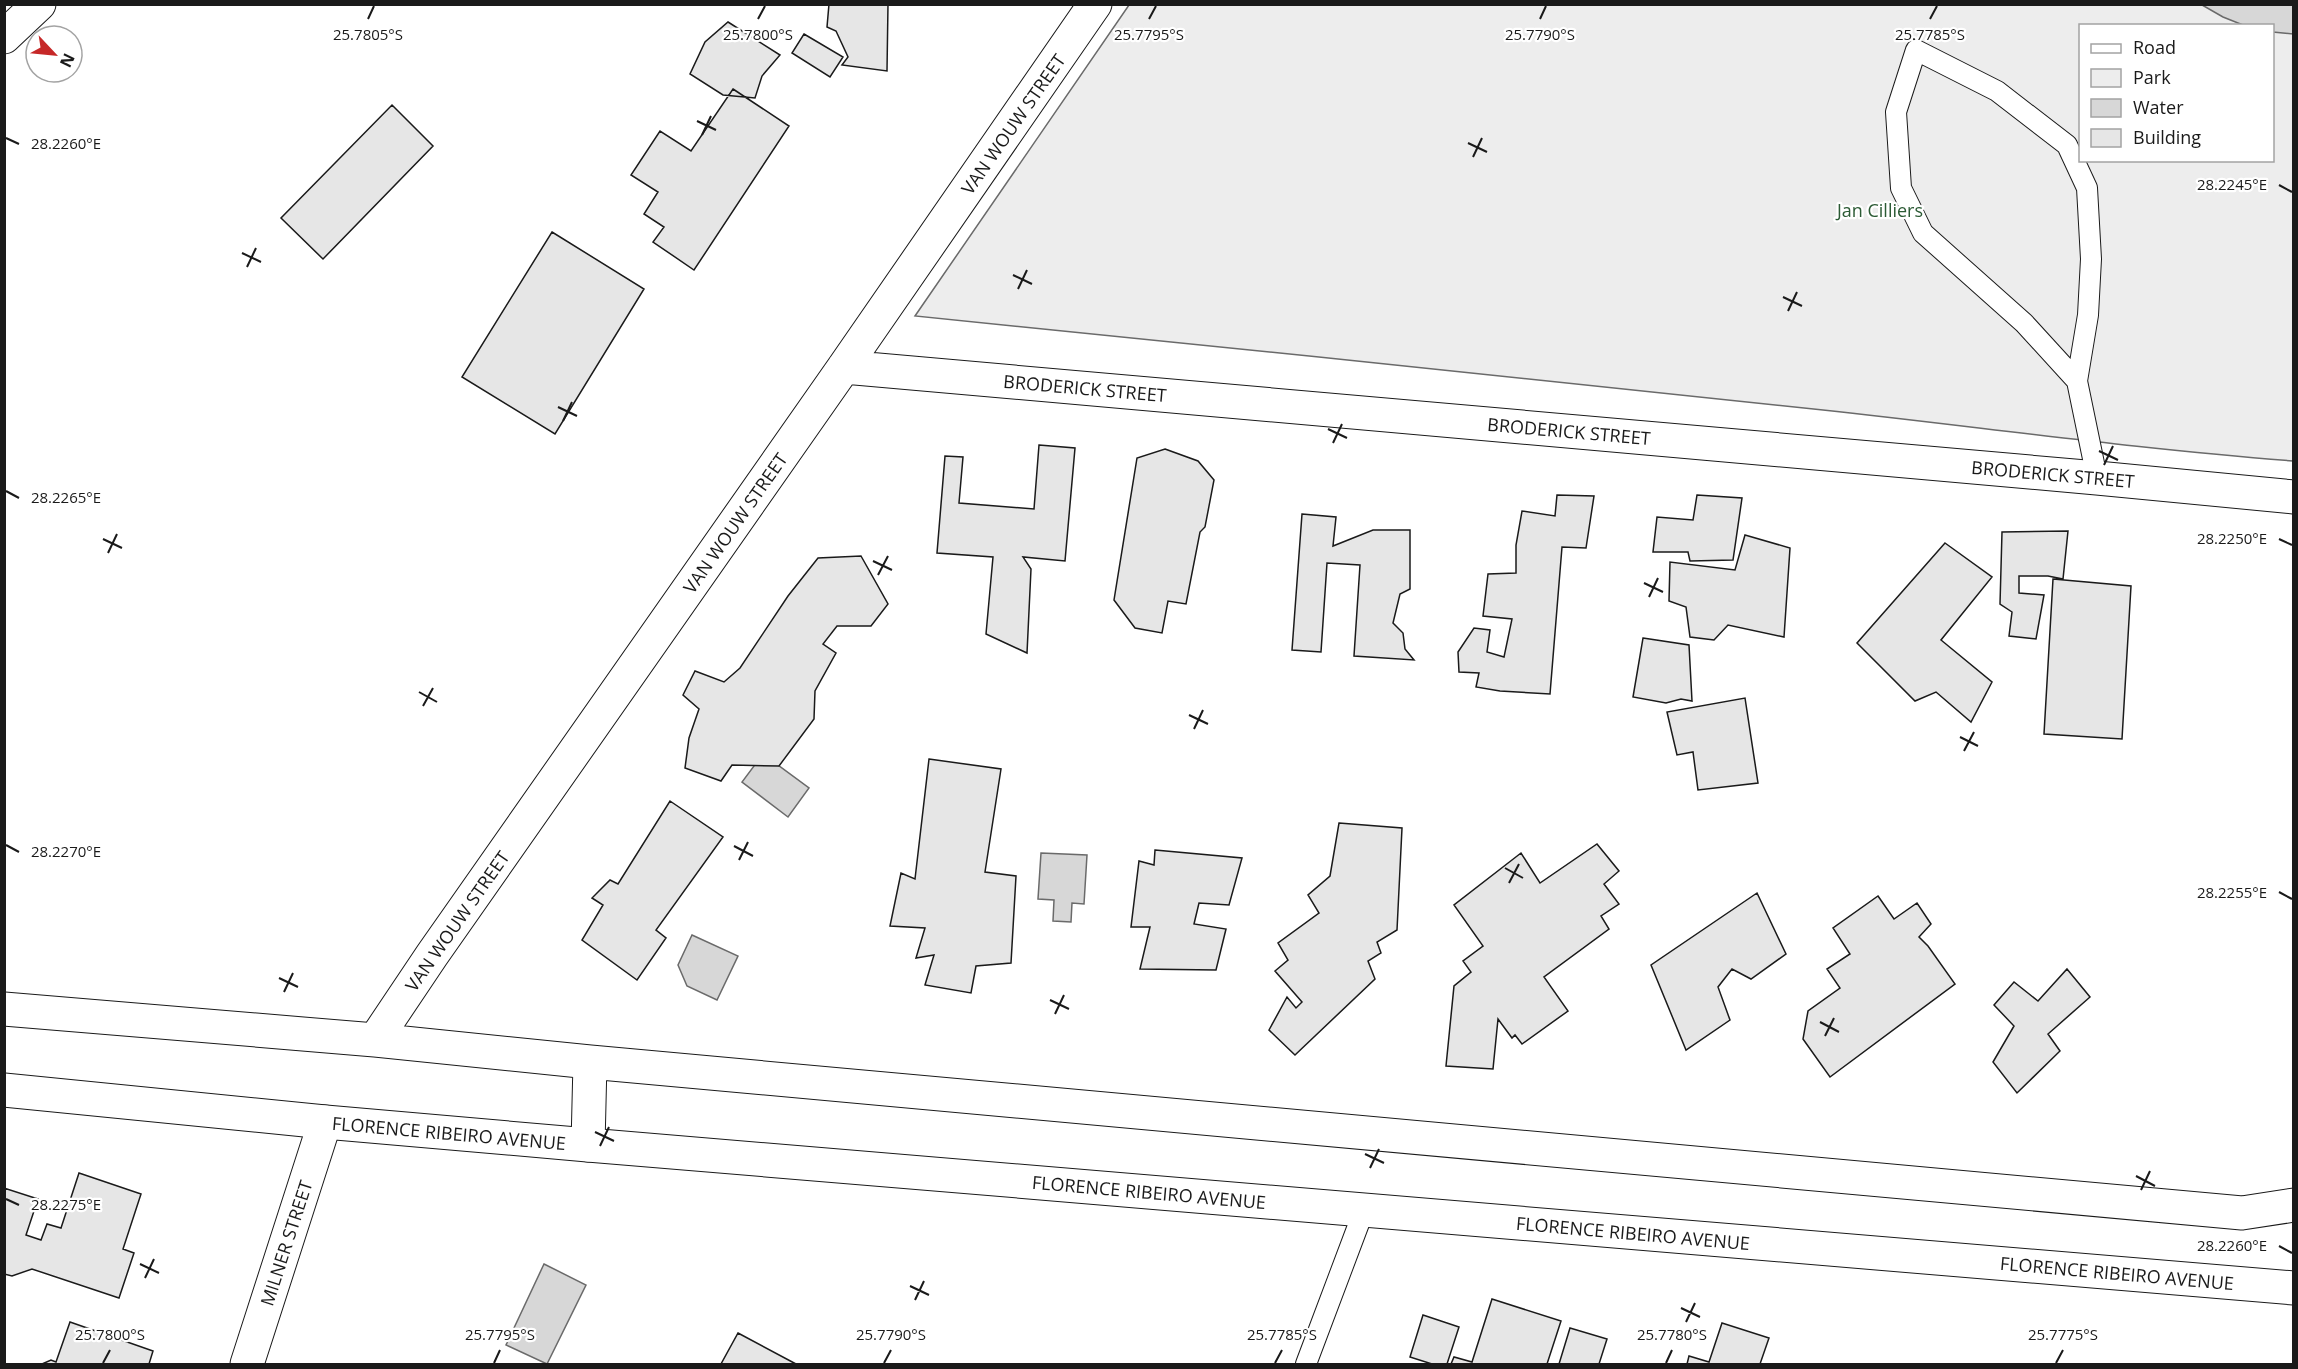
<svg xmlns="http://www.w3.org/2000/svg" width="2298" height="1369" font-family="'Open Sans',sans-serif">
<rect width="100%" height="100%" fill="#fff"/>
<!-- green -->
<path fill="#ededed" stroke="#6a6a6a" stroke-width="1.5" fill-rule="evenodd" d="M1129 5H2293V461C2136 449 1980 427 1823 410 1520 378 1218 346 915 316ZM2080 26H2272V160H2080Z"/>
<!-- water -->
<path fill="#d7d7d7" stroke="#6a6a6a" stroke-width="1.5" d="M2202 5H2293V34L2273 32 2272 26 2243 25 2223 17Z
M763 754 809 788 788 817 742 782Z
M1041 853 1087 855 1084 904 1072 903 1071 922 1053 921 1054 900 1038 899Z
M692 935 738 956 717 1000 687 986 678 965Z
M544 1264 586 1285 547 1364 506 1345Z"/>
<!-- building -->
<path fill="#e6e6e6" stroke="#1a1a1a" stroke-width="1.5" d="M829 4H888L887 71 842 65 848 57 836 31 827 27Z
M728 22 780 55 762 76 755 98 723 95 690 74 705 42Z
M804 34 843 57 830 77 792 53Z
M733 89 789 126 694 270 653 242 664 227 644 214 658 192 631 175 660 131 691 151Z
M392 105 433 146 323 259 281 218Z
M552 232 644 289 555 434 462 377Z
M1039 445 1075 448 1065 561 1023 557 1031 569 1027 653 986 634 993 557 937 553 945 456 963 457 959 503 1034 509Z
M1165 449 1198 461 1214 480 1205 527 1200 532 1186 604 1168 601 1162 633 1135 628 1114 600 1137 458Z
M1557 495 1594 496 1586 548 1562 547 1550 694 1500 691 1476 687 1479 673 1459 672 1458 652 1474 628 1490 630 1487 652 1504 657 1512 619 1483 616 1488 574 1516 573V545L1522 511 1555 516Z
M1697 495 1742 498 1733 560 1690 561 1688 552H1653L1657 517 1693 520Z
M1302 514 1336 517 1333 546 1373 530H1410V589L1400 594 1393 623 1403 633 1405 649 1414 660 1354 656 1360 565 1327 563 1321 652 1292 650Z
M2068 531 2063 579 2048 576H2019V593L2044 595 2036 639 2009 636 2012 612 2000 604 2002 532Z
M1745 535 1790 548 1784 637 1728 625 1714 640 1690 637 1686 607 1669 601 1670 562 1735 570Z
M1945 543 1992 577 1941 640 1992 682 1971 722 1936 692 1915 701 1857 643Z
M861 556 888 604 871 626H837L823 644 836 653 815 691 814 719 779 766 732 765 721 781 685 768 689 738 699 709 683 695 695 671 724 682 740 668 788 596 818 558Z
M2053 579 2131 586 2122 739 2044 734Z
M1643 638 1689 645 1692 701 1681 699 1666 703 1633 697Z
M1745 698 1758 783 1698 790 1693 752 1677 755 1667 712Z
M929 759 1001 769 985 872 1016 876 1011 963 976 966 971 993 925 985 934 955 916 958 925 928 890 926 901 873 915 879Z
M670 801 723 837 656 930 666 938 637 980 582 940 603 905 592 898 610 880 618 884Z
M1339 823 1402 828 1397 930 1377 942 1381 953 1368 961 1375 979 1295 1055 1269 1030 1287 997 1296 1008 1302 1002 1275 971 1288 960 1278 943 1319 913 1308 895 1330 876Z
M1597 844 1619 871 1604 884 1619 904 1601 916 1609 929 1544 977 1568 1011 1522 1044 1515 1035 1512 1038 1498 1019 1493 1069 1446 1066 1454 986 1471 972 1463 961 1483 946 1454 905 1521 853 1540 883Z
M1155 850 1242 858 1229 905 1199 903 1194 924 1226 929 1216 970 1140 969 1150 927H1131L1139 861 1154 865Z
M1757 893 1786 954 1751 979 1732 969 1718 987 1730 1020 1686 1050 1651 965Z
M1878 896 1894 919 1917 903 1931 924 1919 937 1928 946 1955 984 1830 1077 1803 1039 1808 1011 1840 988 1827 969 1850 954 1833 928Z
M2067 969 2090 997 2048 1034 2060 1051 2017 1093 1993 1062 2014 1026 1994 1005 2014 982 2038 1001Z
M79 1173 141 1194 123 1249 134 1253 119 1298 32 1269 12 1276 4 1274V1188L38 1199 26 1235 41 1240 47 1224 61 1228Z
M1492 1299 1561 1321 1547 1364H1451L1454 1357 1472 1362Z
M1423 1315 1459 1327 1447 1364H1432L1410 1357Z
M70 1322 153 1351 149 1364H42L51 1360 56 1362Z
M1722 1323 1769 1338 1760 1364H1687L1689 1356 1709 1362Z
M1570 1328 1607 1339 1599 1364H1559Z
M738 1333 796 1364H721Z"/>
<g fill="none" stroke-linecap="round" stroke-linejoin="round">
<defs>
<path id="lane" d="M2077 381 2024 323 1923 233 1901 188 1896 112 1916 50 1997 91 2067 145 2087 188 2091 259 2088 315 2077 381 2097 478
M1306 1364 1364 1210"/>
<path id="street" d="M4 37 39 4
M844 367 2097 478 2294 497
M4 1009 375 1040 590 1062 2242 1213 2294 1205
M375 1040 432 955 844 367 1095 4
M588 1145 590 1062
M247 1364 325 1122"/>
<path id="secondary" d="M4 1090 325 1122 588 1145 2294 1288"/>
</defs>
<!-- lane casing -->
<use href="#lane" stroke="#1a1a1a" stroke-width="22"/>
<!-- street casing -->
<use href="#street" stroke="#1a1a1a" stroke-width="35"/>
<!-- secondary casing -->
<use href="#secondary" stroke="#1a1a1a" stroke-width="35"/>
<!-- lane -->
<use href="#lane" stroke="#fff" stroke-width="20"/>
<!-- street -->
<use href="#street" stroke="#fff" stroke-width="33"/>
<!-- secondary -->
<use href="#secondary" stroke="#fff" stroke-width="33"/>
</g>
<!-- ticks -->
<path fill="none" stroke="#1a1a1a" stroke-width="2" d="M368 19 374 6M758 19 765 6M1149 19 1156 6M1540 19 1546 6M1930 19 1937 6M697 121 716 130M702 135 711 116M6 138 19 144M1468 143 1487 152M1473 157 1482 138M2279 185 2292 192M242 253 261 262M247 267 256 248M1013 275 1032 284M1018 289 1027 270M1783 297 1802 306M1788 311 1797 292M558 407 577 416M563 421 572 402M1328 429 1347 438M1333 443 1342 424M2099 451 2118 460M2104 465 2113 446M6 491 19 498M103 539 122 548M2279 539 2292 545M108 553 117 534M873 561 892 570M878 575 888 556M1644 583 1663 592M1649 597 1658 578M419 692 437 702M423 706 433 688M1189 715 1208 724M1194 729 1203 710M1960 737 1978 746M1964 751 1974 732M6 845 19 852M734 846 753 856M739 860 748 842M1505 868 1523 878M1509 883 1519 864M2279 892 2292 899M279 978 298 987M284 992 293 973M1050 1000 1069 1009M1055 1014 1064 995M1820 1022 1839 1032M1825 1036 1834 1018M595 1132 614 1141M600 1146 609 1127M1365 1154 1384 1163M1370 1168 1379 1149M2136 1176 2155 1186M2141 1190 2150 1171M6 1199 19 1205M2279 1246 2292 1253M140 1264 159 1273M145 1278 154 1259M910 1286 929 1295M915 1300 924 1281M1681 1308 1700 1317M1686 1322 1695 1303M103 1363 110 1350M494 1363 500 1350M884 1363 891 1350M1275 1363 1282 1350M1666 1363 1672 1350M2056 1363 2063 1350"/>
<g text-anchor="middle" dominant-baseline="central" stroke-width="4.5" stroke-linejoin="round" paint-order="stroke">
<!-- street labels -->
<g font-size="18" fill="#1a1a1a" stroke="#fff">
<text transform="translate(1013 124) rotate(-55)">VAN WOUW STREET</text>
<text transform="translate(1085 388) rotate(5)">BRODERICK STREET</text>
<text transform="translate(1569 431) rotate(5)">BRODERICK STREET</text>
<text transform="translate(2053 474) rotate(5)">BRODERICK STREET</text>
<text transform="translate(735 523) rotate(-55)">VAN WOUW STREET</text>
<text transform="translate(457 921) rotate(-55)">VAN WOUW STREET</text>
<text transform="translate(449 1133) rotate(5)">FLORENCE RIBEIRO AVENUE</text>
<text transform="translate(1149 1192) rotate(5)">FLORENCE RIBEIRO AVENUE</text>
<text transform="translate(1633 1233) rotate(5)">FLORENCE RIBEIRO AVENUE</text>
<text transform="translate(286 1243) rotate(-72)">MILNER STREET</text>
<text transform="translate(2117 1273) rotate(5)">FLORENCE RIBEIRO AVENUE</text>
</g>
<!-- park labels -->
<g font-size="18" fill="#2b5a34" stroke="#fff">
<text x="1880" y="210">Jan Cilliers</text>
</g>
</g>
<g font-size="15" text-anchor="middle" fill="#1a1a1a" stroke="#fff" stroke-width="4.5" stroke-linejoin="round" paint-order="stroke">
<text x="368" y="40">25.7805°S</text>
<text x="758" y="40">25.7800°S</text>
<text x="1149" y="40">25.7795°S</text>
<text x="1540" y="40">25.7790°S</text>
<text x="1930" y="40">25.7785°S</text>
<text x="66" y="149">28.2260°E</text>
<text x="2232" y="190">28.2245°E</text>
<text x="66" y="503">28.2265°E</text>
<text x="2232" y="544">28.2250°E</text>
<text x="66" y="857">28.2270°E</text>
<text x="2232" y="898">28.2255°E</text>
<text x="66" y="1210">28.2275°E</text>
<text x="2232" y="1251">28.2260°E</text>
<text x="110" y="1340">25.7800°S</text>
<text x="500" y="1340">25.7795°S</text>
<text x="891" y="1340">25.7790°S</text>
<text x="1282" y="1340">25.7785°S</text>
<text x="1672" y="1340">25.7780°S</text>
<text x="2063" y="1340">25.7775°S</text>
</g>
<!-- border -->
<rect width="2298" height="1369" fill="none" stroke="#1a1a1a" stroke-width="12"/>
<!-- legend -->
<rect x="2079" y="24" width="195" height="138" fill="#ffffff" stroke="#a3a3a3" stroke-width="1.5"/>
<rect x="2091" y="44" width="30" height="9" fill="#ffffff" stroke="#a3a3a3" stroke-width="1.5"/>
<text x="2133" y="54" font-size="18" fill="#1a1a1a">Road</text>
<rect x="2091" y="69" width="30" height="18" fill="#ededed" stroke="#a3a3a3" stroke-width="1.5"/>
<text x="2133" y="84" font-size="18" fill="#1a1a1a">Park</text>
<rect x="2091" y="99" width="30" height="18" fill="#d7d7d7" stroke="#a3a3a3" stroke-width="1.5"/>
<text x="2133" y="114" font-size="18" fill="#1a1a1a">Water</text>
<rect x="2091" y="129" width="30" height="18" fill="#e6e6e6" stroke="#a3a3a3" stroke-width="1.5"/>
<text x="2133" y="144" font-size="18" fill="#1a1a1a">Building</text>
<!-- north arrow -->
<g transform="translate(54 54) rotate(116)"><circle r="28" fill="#ffffff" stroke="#a3a3a3" stroke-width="1.5"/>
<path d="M0-4.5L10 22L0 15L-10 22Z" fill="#c62828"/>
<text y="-9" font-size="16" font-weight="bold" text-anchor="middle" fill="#1a1a1a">N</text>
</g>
</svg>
